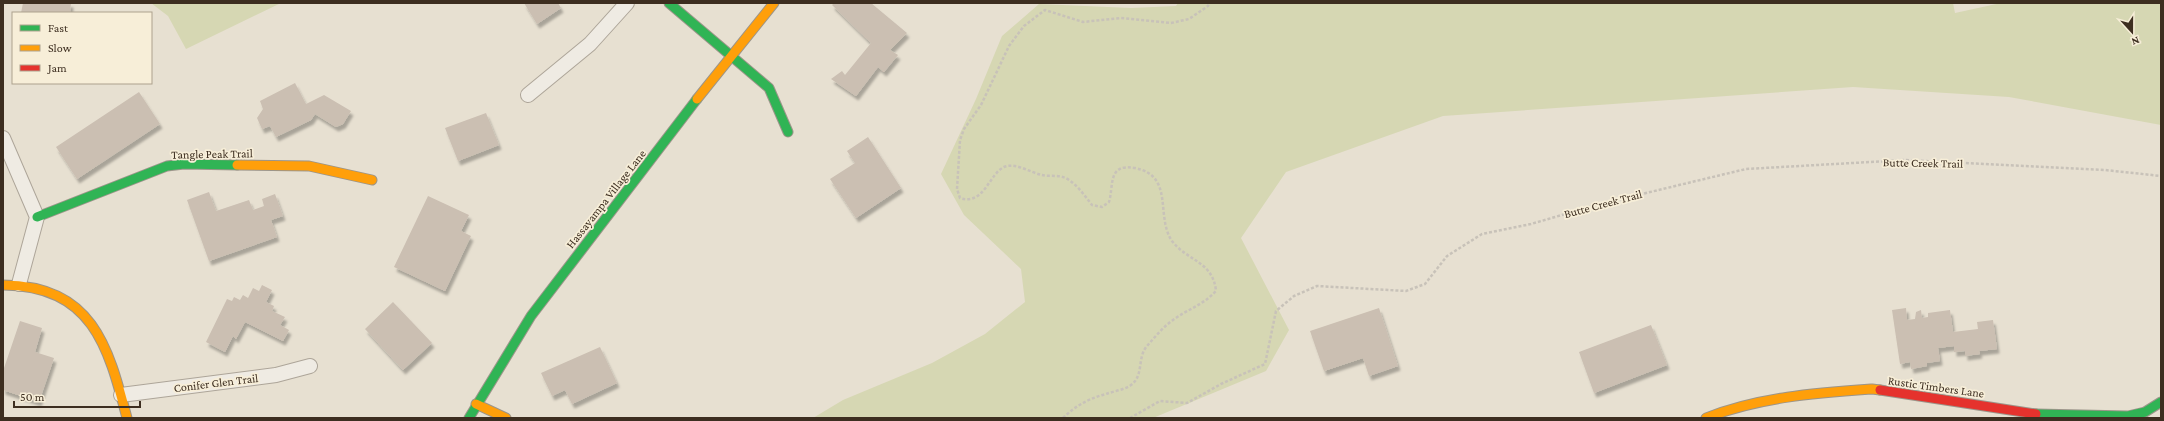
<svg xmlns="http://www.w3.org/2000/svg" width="2164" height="421" font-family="'Crimson Pro',serif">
<defs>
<filter id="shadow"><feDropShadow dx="2.5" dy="4.5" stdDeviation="1" flood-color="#0004"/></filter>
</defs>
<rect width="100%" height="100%" fill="#e7e0d1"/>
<!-- green -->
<path fill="#d6d7b3" d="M151 3H281L186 49 168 16Z
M1178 3H1953L1955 13 2001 3H2161V125L2009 97 1853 87 1443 116 1286 172 1241 238 1289 330 1266 371 1153 418H813L843 400 932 363 985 334 1025 302 1021 269 964 215 941 174 976 99 1002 36 1039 4 1131 8 1176 6Z"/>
<!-- building -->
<path fill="#cbbfb2" filter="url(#shadow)" d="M23 3H71L70 13H21Z
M524 3H558L561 8 537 24Z
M834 3H871L907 33 890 50 898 55 884 72 878 67 856 96 831 79 842 71 845 75 871 43 832 5Z
M295 83 306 104 324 95 351 111 343 124 336 127 315 114 311 120 276 137 270 126 262 129 257 118 263 109 260 101Z
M139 92 160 124 77 179 56 147Z
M486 113 499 145 458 161 445 128Z
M868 137 901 188 856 218 830 179 855 163 847 151Z
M209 192 216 211 249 200 253 210 264 206 262 199 275 194 283 216 271 220 277 237 209 261 187 200Z
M428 196 469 215 461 231 471 236 445 291 394 267Z
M262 285 272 290 266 302 274 306 272 311 285 317 280 325 289 330 283 341 245 322 236 339 233 336 225 352 206 342 227 299 232 301 234 297 240 300 243 295 248 298 253 288 259 291Z
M393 302 432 343 403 370 365 329Z
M1379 308 1398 366 1369 376 1363 358 1324 371 1310 331Z
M1906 308 1907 320 1915 319 1916 312 1921 310 1922 318 1928 317V313L1950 310 1953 332 1978 329 1977 322 1993 320 1997 349 1979 351 1980 354 1965 356V351L1954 352V346L1938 348 1940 361 1927 363V366L1911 369 1910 362 1900 364 1892 310Z
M20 321 42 328 35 352 54 358 39 402 3 390V371Z
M1651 325 1667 365 1594 393 1579 352Z
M600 347 617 383 572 404 565 390 552 396 541 373Z"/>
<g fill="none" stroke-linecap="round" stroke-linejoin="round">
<defs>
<path id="street" d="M528 95 590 44 627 3
M3 138 37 217 19 284
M121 395 276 375 310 366"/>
<path id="fast" d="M669 3 769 88 788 132
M37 217 167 166 184 164 237 165
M2036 414 2128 416 2145 412 2161 402
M469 418 531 316 697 99"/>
<path id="slow" d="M697 99 774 3
M237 165 309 166 372 180
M3 285C92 286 108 345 127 418
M476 404 506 418
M1706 418C1759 397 1816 393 1872 389L1880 390"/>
<path id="jam" d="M1880 390 2036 414"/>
</defs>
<!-- street casing -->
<use href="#street" stroke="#ada599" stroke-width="16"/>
<!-- fast casing -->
<use href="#fast" stroke="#9c958a" stroke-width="11"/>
<!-- slow casing -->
<use href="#slow" stroke="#9c958a" stroke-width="11"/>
<!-- jam casing -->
<use href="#jam" stroke="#9c958a" stroke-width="11"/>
<!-- path -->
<path stroke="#c8c2b9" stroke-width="2.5" stroke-dasharray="3 2" stroke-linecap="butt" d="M1063 418C1075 406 1090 398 1106 394 1114 391 1124 390 1131 385 1144 376 1137 357 1147 346 1155 337 1163 327 1173 320 1188 309 1203 305 1216 291 1213 261 1187 261 1172 241 1155 216 1175 176 1135 168 1107 163 1114 186 1109 202L1102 207 1092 205C1085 196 1078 186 1069 180 1061 174 1051 177 1042 175 1031 173 1016 162 1004 167 989 174 984 206 960 198L957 189 960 140 964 129 981 105 1009 46 1024 26 1045 10 1083 22 1121 18 1171 23 1189 19 1208 6 1209 3
M1130 418 1160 401 1187 403 1221 384 1265 364 1276 311 1294 296 1317 286 1406 291 1425 284 1447 256 1482 234 1531 224 1596 205 1746 169 1906 160 2105 170 2161 176"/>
<!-- street -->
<use href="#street" stroke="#efebe3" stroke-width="14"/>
<!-- fast -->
<use href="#fast" stroke="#30b455" stroke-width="9"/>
<!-- slow -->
<use href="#slow" stroke="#ff9f0a" stroke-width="9"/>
<!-- jam -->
<use href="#jam" stroke="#e5322d" stroke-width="9"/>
</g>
<g text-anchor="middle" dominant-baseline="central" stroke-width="3.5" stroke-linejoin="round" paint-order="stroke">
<!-- street labels -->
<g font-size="12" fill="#3d2e20" stroke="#f7eed8">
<text transform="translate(212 154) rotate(-1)">Tangle Peak Trail</text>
<text transform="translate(1923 163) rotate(1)">Butte Creek Trail</text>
<text transform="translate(606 199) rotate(-52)">Hassayampa Village Lane</text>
<text transform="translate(1603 204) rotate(-15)">Butte Creek Trail</text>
<text transform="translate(216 383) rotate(-7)">Conifer Glen Trail</text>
<text transform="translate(1936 387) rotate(8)">Rustic Timbers Lane</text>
</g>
</g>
<!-- border -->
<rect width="2164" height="421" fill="none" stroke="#3d2e20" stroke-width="8"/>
<!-- legend -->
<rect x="12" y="12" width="140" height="72" fill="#f7eed8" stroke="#ada18e"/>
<rect x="20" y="25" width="20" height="6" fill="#30b455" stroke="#ada18e"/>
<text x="48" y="32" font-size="12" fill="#3d2e20">Fast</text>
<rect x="20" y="45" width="20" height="6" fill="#ff9f0a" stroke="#ada18e"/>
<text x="48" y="52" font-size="12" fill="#3d2e20">Slow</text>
<rect x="20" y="65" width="20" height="6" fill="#e5322d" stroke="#ada18e"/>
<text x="48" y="72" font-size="12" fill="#3d2e20">Jam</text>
<!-- north arrow -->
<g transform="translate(2132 32) rotate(159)" stroke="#f7eed8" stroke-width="3" paint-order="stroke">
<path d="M0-3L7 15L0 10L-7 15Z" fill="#3d2e20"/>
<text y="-6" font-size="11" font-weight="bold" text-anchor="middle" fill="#3d2e20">N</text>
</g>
<!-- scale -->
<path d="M14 401v6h126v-6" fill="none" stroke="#3d2e20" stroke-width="2"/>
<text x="20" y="401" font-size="12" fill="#3d2e20" stroke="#f7eed8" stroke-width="3" paint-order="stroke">50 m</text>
</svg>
